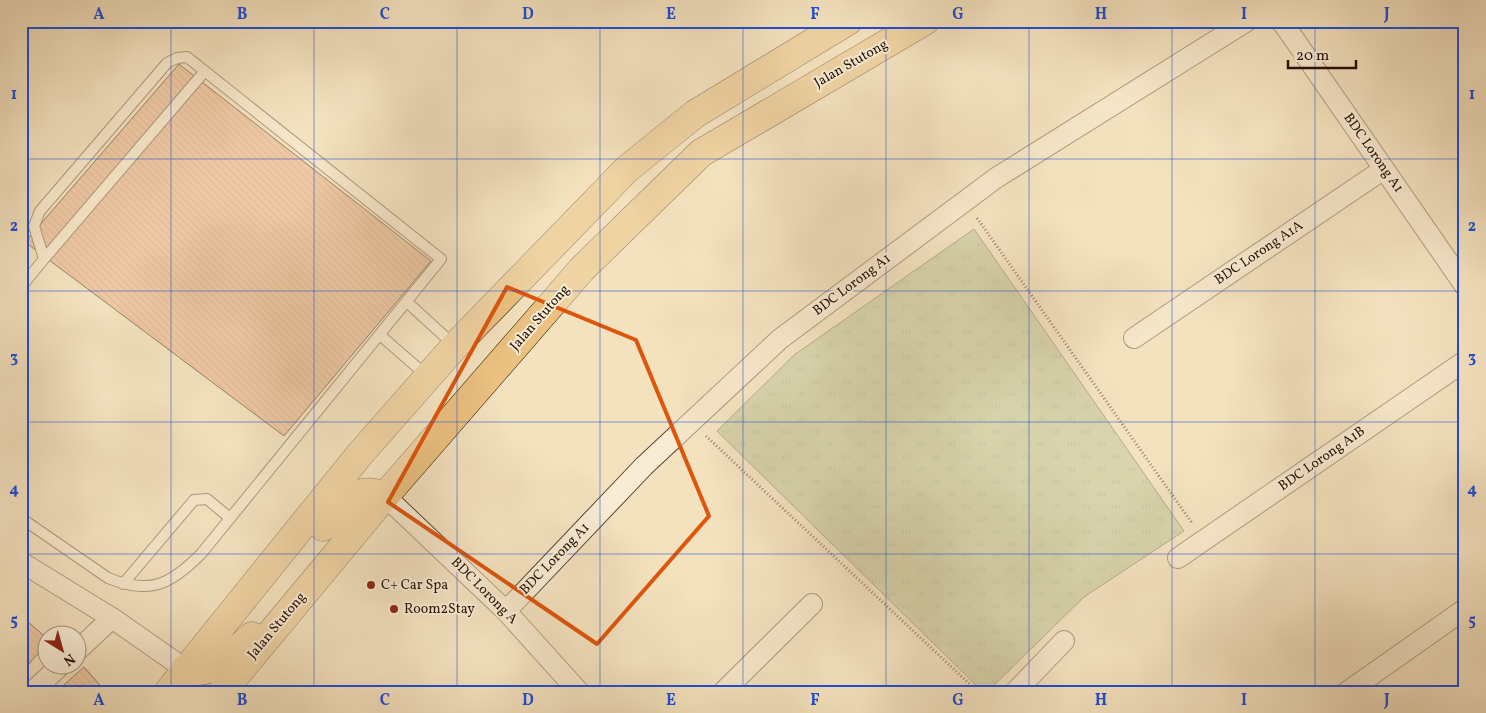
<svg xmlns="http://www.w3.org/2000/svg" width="1486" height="713" font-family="Vollkorn,serif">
<defs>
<pattern id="grass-tufts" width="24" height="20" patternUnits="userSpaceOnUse" patternTransform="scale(1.25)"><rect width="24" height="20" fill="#b5c496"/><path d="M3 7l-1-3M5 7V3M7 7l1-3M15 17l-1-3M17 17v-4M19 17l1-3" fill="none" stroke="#9ca780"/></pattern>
<pattern id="building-back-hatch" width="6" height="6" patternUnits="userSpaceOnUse" patternTransform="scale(1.25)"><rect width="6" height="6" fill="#e8ab84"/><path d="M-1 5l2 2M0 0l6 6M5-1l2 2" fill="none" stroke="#c79270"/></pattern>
</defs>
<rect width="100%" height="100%" fill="#f4e2bf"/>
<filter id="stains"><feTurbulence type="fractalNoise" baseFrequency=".004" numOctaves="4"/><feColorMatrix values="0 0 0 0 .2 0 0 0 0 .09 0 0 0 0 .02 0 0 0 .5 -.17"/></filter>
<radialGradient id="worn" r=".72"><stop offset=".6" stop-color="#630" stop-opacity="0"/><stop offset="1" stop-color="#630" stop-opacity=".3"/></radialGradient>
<!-- grass -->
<path fill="url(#grass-tufts)" stroke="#6e6a4c" d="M974 229 1184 531 1084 597 987 692H983L717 431 794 355Z"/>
<!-- building -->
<path fill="url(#building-back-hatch)" stroke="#281002" d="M179 64 431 261 284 436 25 242Z
M21 616 48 639V642L21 673Z
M84 667 106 692H56Z"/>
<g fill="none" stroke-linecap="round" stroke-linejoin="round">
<defs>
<path id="service" d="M44 259 205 71
M21 287 44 259 34 226 40 211 167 63 177 58 187 57 441 259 201 554C170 585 150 595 108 578L21 518
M407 302 454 345
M380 335 427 376
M123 584 194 500 207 499 230 518"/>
<path id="minor" d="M1280 21 1285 26 1465 286
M1134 338 1384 169
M385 496 506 611 579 692
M1178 558 1465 361
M21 562 112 618 185 669
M506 611 644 466 780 339 996 178 1247 21
M78 650 112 618
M32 692 60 666
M723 692 812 604
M1015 692 1064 641
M1347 692 1465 609"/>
<path id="primary" d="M323 527C341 506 354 483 385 496
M185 669C211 679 234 652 252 636
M168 692 360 454 455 346 627 169 695 114 848 21
M222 692 385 496 582 269 701 153 925 21"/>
</defs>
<!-- service casing -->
<use href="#service" stroke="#5b4431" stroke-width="12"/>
<!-- minor casing -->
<use href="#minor" stroke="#5b4431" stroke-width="22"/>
<!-- primary casing -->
<use href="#primary" stroke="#281002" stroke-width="29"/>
<!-- path -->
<path stroke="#281002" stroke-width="3" stroke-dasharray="1 2.5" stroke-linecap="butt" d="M977 218 1192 523
M706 436 978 692"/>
<!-- service -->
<use href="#service" stroke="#f8ecd5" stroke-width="10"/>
<!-- minor -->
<use href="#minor" stroke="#f8ecd5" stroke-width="20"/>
<!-- primary -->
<use href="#primary" stroke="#eac180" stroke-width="28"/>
</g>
<!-- marked area -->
<path d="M0 0H1486V713H0ZM507 287 636 340 709 516 597 644 388 502Z" fill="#f4e2bf" fill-opacity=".55" fill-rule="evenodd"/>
<path fill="none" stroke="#de550c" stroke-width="4" stroke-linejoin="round" d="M507 287 636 340 709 516 597 644 388 502Z"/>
<!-- grid -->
<path fill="none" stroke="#1d4ed8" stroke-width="1" stroke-opacity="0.55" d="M171 21V692M314 21V692M457 21V692M600 21V692M743 21V692M886 21V692M1029 21V692M1172 21V692M1315 21V692M21 159H1465M21 291H1465M21 422H1465M21 554H1465"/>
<!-- markers -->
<g fill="#8f2418" stroke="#f8ecd5" stroke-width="2">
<circle cx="371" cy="585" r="5"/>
<circle cx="394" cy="609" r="5"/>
</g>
<g text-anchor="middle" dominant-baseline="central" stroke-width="4" stroke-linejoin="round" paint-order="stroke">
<!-- street labels -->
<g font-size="14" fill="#281002" stroke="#f8ecd5">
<text transform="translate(851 64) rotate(-30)">Jalan Stutong</text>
<text transform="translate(1373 153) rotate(55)">BDC Lorong A1</text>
<text transform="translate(1259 253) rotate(-34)">BDC Lorong A1A</text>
<text transform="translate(852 285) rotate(-37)">BDC Lorong A1</text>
<text transform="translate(540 318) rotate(-49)">Jalan Stutong</text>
<text transform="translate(1322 459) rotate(-35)">BDC Lorong A1B</text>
<text transform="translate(555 559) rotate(-46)">BDC Lorong A1</text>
<text transform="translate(484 591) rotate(45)">BDC Lorong A</text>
<text transform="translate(277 626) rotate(-50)">Jalan Stutong</text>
</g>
<!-- poi labels -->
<g font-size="14" fill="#281002" stroke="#f8ecd5" text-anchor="start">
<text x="381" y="585">C+ Car Spa</text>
<text x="404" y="609">Room2Stay</text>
</g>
</g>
<!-- margin -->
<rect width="1486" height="713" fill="none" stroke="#f4e2bf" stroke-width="55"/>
<!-- north arrow -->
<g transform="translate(62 650) rotate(143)"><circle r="24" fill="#f8ecd5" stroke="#a59481"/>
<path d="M0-4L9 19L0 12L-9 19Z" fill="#8f2418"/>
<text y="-8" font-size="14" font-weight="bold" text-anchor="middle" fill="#281002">N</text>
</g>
<!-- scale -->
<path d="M1288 60v8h68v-8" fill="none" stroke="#281002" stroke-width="2.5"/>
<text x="1296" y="60" font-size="15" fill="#281002" stroke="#f8ecd5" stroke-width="4" paint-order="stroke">20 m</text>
<rect x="28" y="28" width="1430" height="658" fill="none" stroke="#1d4ed8" stroke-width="2"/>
<g font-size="16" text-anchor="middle" font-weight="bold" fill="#1d4ed8">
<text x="99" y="19">A</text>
<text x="242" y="19">B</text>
<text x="385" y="19">C</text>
<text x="528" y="19">D</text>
<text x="671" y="19">E</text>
<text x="815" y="19">F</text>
<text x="958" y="19">G</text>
<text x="1101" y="19">H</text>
<text x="1244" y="19">I</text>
<text x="1387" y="19">J</text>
<text x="14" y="99">1</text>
<text x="1472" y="99">1</text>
<text x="14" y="231">2</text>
<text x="1472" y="231">2</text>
<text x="14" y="362">3</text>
<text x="1472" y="362">3</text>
<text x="14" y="494">4</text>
<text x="1472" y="494">4</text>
<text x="14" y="625">5</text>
<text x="1472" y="625">5</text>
<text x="99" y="705">A</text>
<text x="242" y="705">B</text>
<text x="385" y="705">C</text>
<text x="528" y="705">D</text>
<text x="671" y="705">E</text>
<text x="815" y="705">F</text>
<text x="958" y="705">G</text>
<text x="1101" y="705">H</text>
<text x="1244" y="705">I</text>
<text x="1387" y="705">J</text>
</g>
<rect width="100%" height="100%" filter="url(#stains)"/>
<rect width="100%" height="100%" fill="url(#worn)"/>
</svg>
